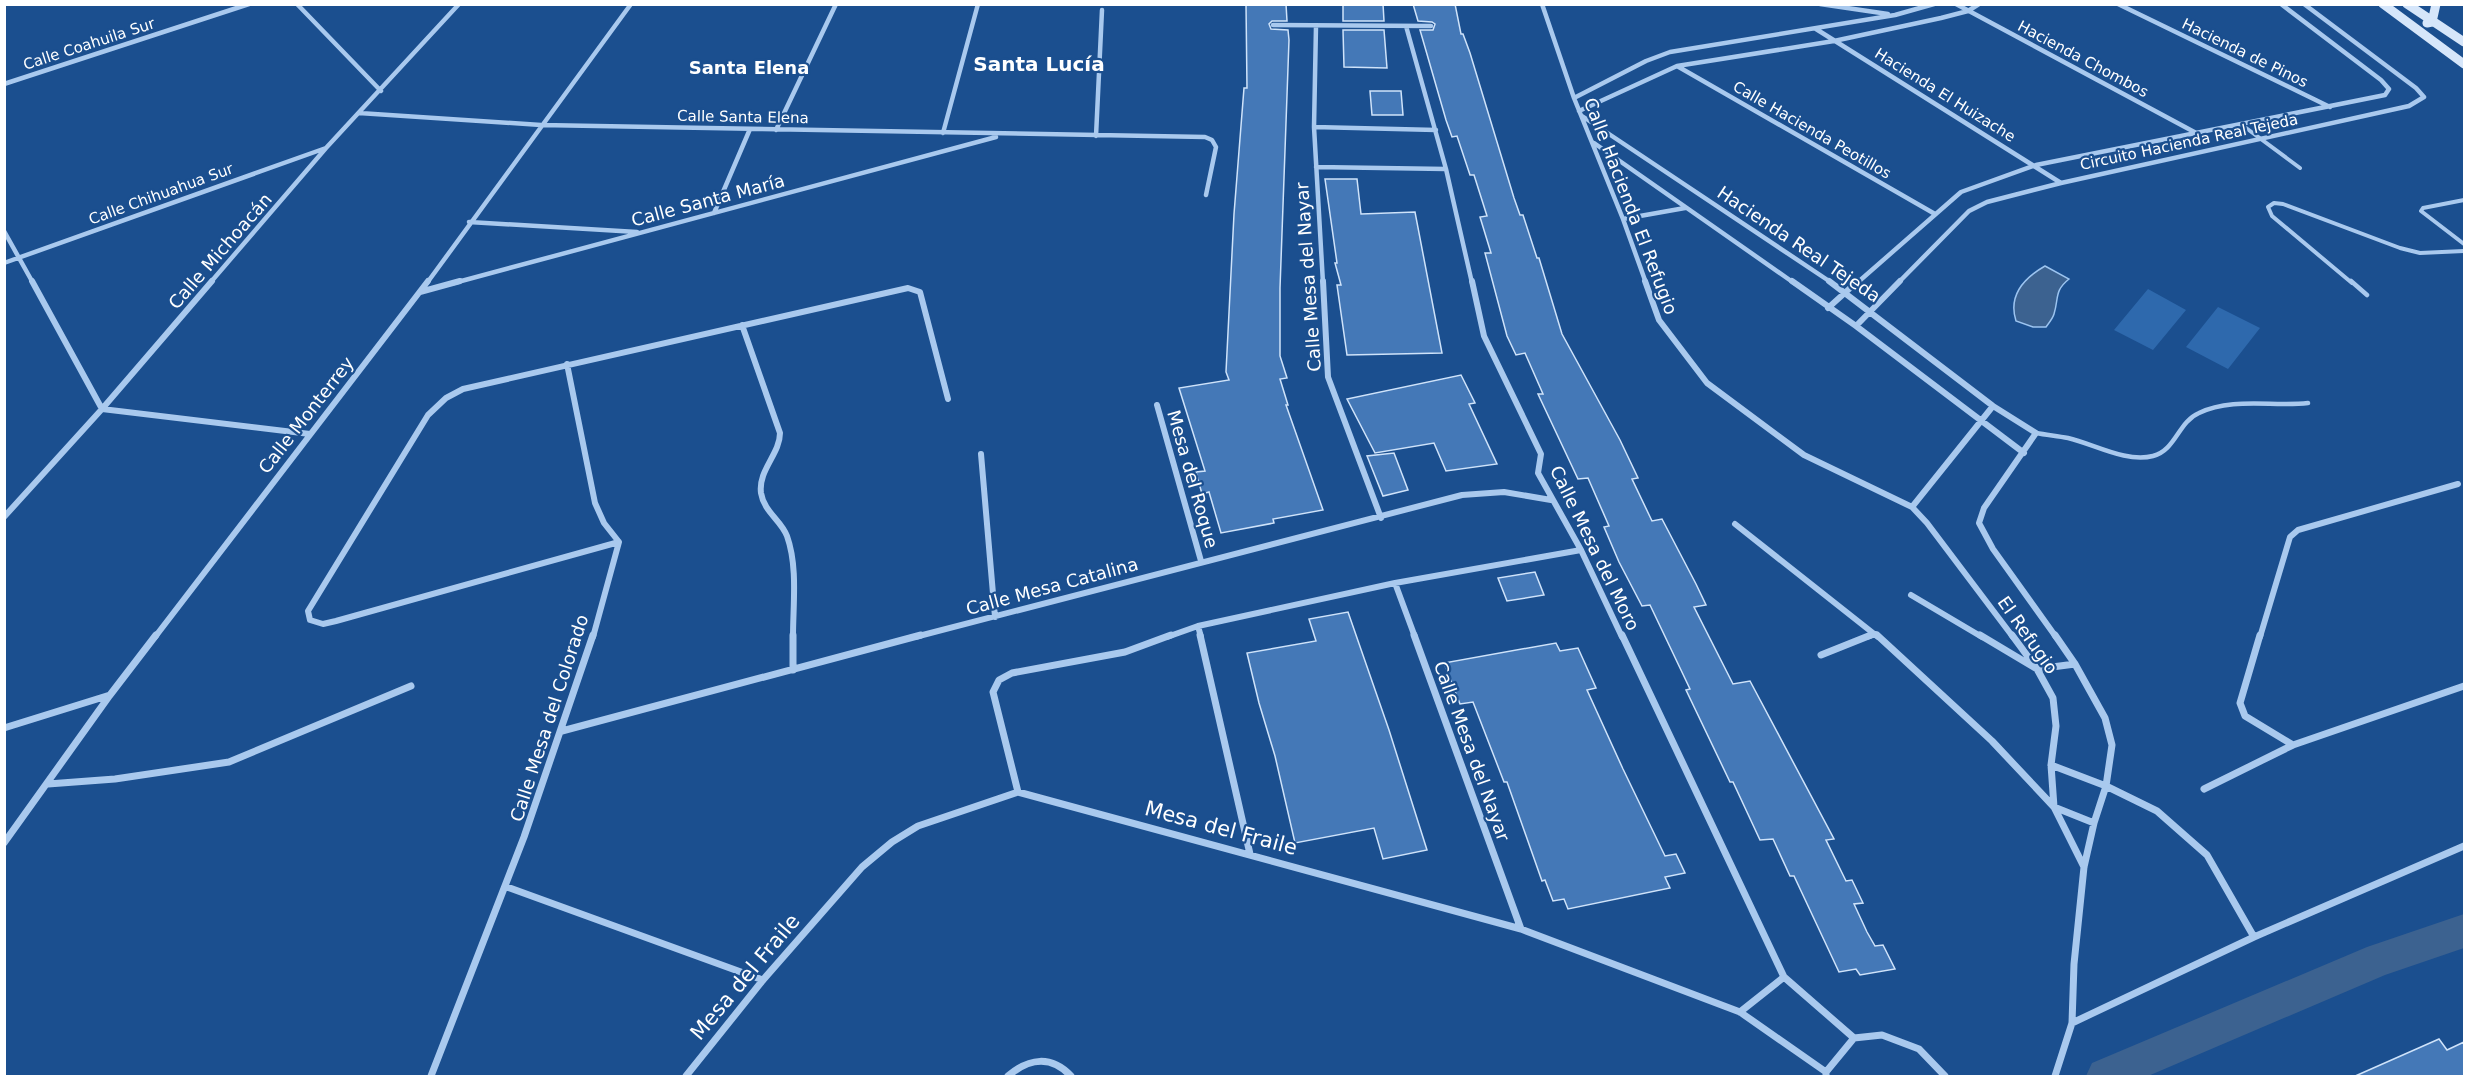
<svg xmlns="http://www.w3.org/2000/svg" width="2469" height="1081" font-family="'DejaVu Sans',sans-serif">
<rect width="100%" height="100%" fill="#1b4f8f"/>
<!-- green -->
<path fill="#2e69ad" d="M2148 289 2186 310 2153 350 2114 330Z
M2218 307 2260 328 2228 369 2186 347Z"/>
<!-- water -->
<path fill="#3c6290" stroke="#9cc4f0" stroke-width="1.5" d="M2045 266 2069 279C2054 291 2059 298 2054 314 2053 318 2049 323 2046 327H2033L2016 321C2008 296 2024 278 2045 266Z"/>
<g fill="none" stroke-linecap="round" stroke-linejoin="round">
<!-- canal -->
<path fill="#3c6290" fill-rule="evenodd" d="M2464 914V948L2385 975 2148 1076H2086L2092 1063 2367 947Z"/>
</g>
<!-- building -->
<path fill="#4478b7" stroke="#cfe3fa" stroke-width="1.5" d="M1246 4H1286L1287 21H1272L1269 24 1271 29 1288 30 1289 40 1280 288V356L1287 378 1280 379 1288 405H1286L1323 510 1273 519 1274 523 1221 533 1209 492 1202 494 1196 472 1205 471 1179 388 1229 380 1226 372 1234 214 1244 88H1247Z
M1343 4H1383L1384 21H1343Z
M1413 4H1455L1461 34H1463L1470 53 1514 198 1520 215H1523L1537 258H1539L1562 334 1620 440 1638 478 1632 479 1652 521 1662 519 1696 584 1706 605 1694 607 1733 684 1750 681 1834 839 1826 840 1846 881 1852 880 1863 903 1854 904 1867 932 1875 946 1883 945 1895 969 1860 975 1856 969 1839 972 1794 876H1790L1773 839 1760 840 1733 782H1730L1686 690 1690 689 1650 605 1642 606 1619 562 1604 527 1609 526 1588 478 1578 479 1538 394H1543L1525 353 1516 355 1507 336 1485 253H1491L1480 217 1487 216 1474 175H1470L1457 136 1452 137 1446 120 1420 30H1433L1435 24 1432 22 1418 21Z
M1343 30H1384L1387 68 1344 67Z
M1370 91H1401L1403 115H1372Z
M1325 179H1357L1361 214 1415 212 1442 353 1347 355 1337 285H1341L1335 263H1337Z
M1461 375 1475 403 1469 404 1497 464 1446 471 1434 443 1375 453 1347 399Z
M1394 453 1408 490 1383 496 1367 456Z
M1535 572 1544 595 1507 601 1498 578Z
M1348 612 1389 730 1427 850 1383 859 1374 828 1295 843 1275 756 1259 703 1247 653 1316 641 1309 619Z
M1556 643 1560 651 1578 648 1596 688 1587 690 1623 769 1665 856 1676 854 1685 873 1665 877 1670 888 1568 909 1564 899 1553 901 1545 880 1542 881 1507 782H1504L1473 702 1460 704 1444 663Z
M2439 1039 2447 1050 2464 1042V1077H2353Z"/>
<g fill="none" stroke-linecap="round" stroke-linejoin="round">
<!-- service-far1 -->
<path stroke="#a9c9ee" stroke-width="4" d="M2242 125 2300 168
M2464 200 2423 208 2421 211 2464 244
M2352 283 2272 216 2268 207 2274 203 2283 204 2400 248 2420 253 2464 251"/>
<!-- service -->
<path stroke="#a9c9ee" stroke-width="4.5" d="M2351 281 2367 295
M2036 433C2047 435 2057 436 2068 438 2094 444 2126 463 2153 456 2176 450 2178 422 2199 413 2232 397 2273 407 2308 403"/>
<!-- minor-far2 -->
<path stroke="#a9c9ee" stroke-width="4.5" d="M297 4 381 91
M1542 4 1574 98 1623 219 1646 283
M1820 4 1888 14
M1956 4 2198 134
M2118 4 2330 107
M1273 25 1431 26
M1316 26 1314 127 1323 283
M1406 26 1446 169 1472 283
M1816 29 2061 183
M1677 66 1935 214
M4 84 249 4
M1574 98 1646 61 1670 52 1895 15 1934 4
M1579 111 1677 66 1834 41 1941 18 1968 11 1979 4
M359 113 541 125 1205 137 1212 140 1216 147 1206 195
M1582 116 1832 283
M1314 127 1436 130
M776 130 836 4
M943 133 978 4
M1096 136 1102 10
M1594 143 1794 283
M1316 167 1446 169
M714 213 750 129
M1623 219 1685 208
M469 222 637 232
M4 231 33 283
M4 263 326 148
M210 283 326 148 459 4
M427 283 631 4
M454 283 996 137
M1857 283 1961 192 2036 165 2385 95 2389 89 2381 80 2281 4
M1898 283 1969 211 1987 202 2061 183 2409 106 2424 97 2416 88 2304 4"/>
<!-- minor-far1 -->
<path stroke="#a9c9ee" stroke-width="6" d="M32 281 102 409 310 434
M1323 281 1328 377 1381 518
M1472 281 1484 336 1541 454 1538 473 1581 550 1622 637
M1645 281 1659 320 1707 383 1804 455 1912 507 1927 523 2013 637
M1792 281 1856 326 2024 453
M1829 281 1993 406 2036 433 1984 508 1979 523 1993 549 2056 637
M420 292 460 281
M1828 308 1858 281
M742 325 780 433C780 454 758 470 761 493 764 512 781 520 787 536 798 567 793 604 793 637
M1856 326 1900 281
M567 364 595 503 604 523 619 542 593 637
M1157 405 1201 561
M981 454 995 617
M1912 507 1993 406
M4 517 102 409 212 281
M1735 524 1878 637
M619 542 336 621 323 624 310 620 308 611 428 415 446 398 463 389 908 288 920 292 948 399
M1395 583 1415 637
M1911 595 1982 637
M1198 626 1201 637
M155 637 428 281
M915 637 1462 495 1504 492 1551 500
M1167 637 1198 626 1395 583 1581 550
M1867 637 1875 634
M2260 637 2290 537 2298 530 2458 484"/>
<!-- minor -->
<path stroke="#a9c9ee" stroke-width="7" d="M793 635V670
M1200 635 1250 854
M1414 635 1521 929
M1622 635 1784 977 1854 1038
M1877 635 1992 741 2054 807 2094 823
M1980 635 2037 669 2075 664
M2012 635 2037 669 2053 698 2056 726 2051 765 2054 807 2084 867
M2055 635 2075 664 2105 718 2112 745 2106 786 2094 823 2084 867 2074 964 2072 1023 2055 1076
M2260 635 2240 703 2245 716 2293 745 2464 686
M1821 655 1871 635
M4 728 110 695
M562 731 921 635
M2051 765 2106 786 2157 811 2207 855 2254 937
M48 784 115 779 229 762 411 686
M2204 789 2293 745
M1018 792 993 692 999 680 1012 673 1125 652 1171 635
M4 843 110 695 156 635
M507 887 763 980
M1740 1012 1784 977
M2072 1023 2254 937 2464 846
M431 1076 524 837 593 635
M686 1076 763 980 862 867 892 842 918 826 1018 792 1521 929 1740 1012 1826 1072
M1008 1076C1029 1058 1051 1055 1071 1076
M1826 1076V1072L1854 1038 1882 1035 1919 1049 1945 1076"/>
<!-- secondary -->
<path stroke="#d6e6fa" stroke-width="9" d="M2383 4 2464 64
M2407 4 2464 42
M2427 23 2432 22 2436 4"/>
</g>
<g text-anchor="middle" dominant-baseline="central" stroke-width="4.5" stroke-linejoin="round" paint-order="stroke">
<!-- far-street labels -->
<g font-size="15" fill="#fff" stroke="#1b4f8f">
<text transform="translate(89 44) rotate(-18)">Calle Coahuila Sur</text>
<text transform="translate(2245 53) rotate(26)">Hacienda de Pinos</text>
<text transform="translate(2083 59) rotate(28)">Hacienda Chombos</text>
<text transform="translate(1945 95) rotate(32)">Hacienda El Huizache</text>
<text transform="translate(743 117) rotate(1)">Calle Santa Elena</text>
<text transform="translate(1812 130) rotate(30)">Calle Hacienda Peotillos</text>
<text transform="translate(2189 142) rotate(-12)">Circuito Hacienda Real Tejeda</text>
<text transform="translate(161 194) rotate(-20)">Calle Chihuahua Sur</text>
</g>
<!-- far-quarter labels -->
<g font-size="18" font-weight="bold" fill="#fff" stroke="#1b4f8f">
<text x="749" y="67">Santa Elena</text>
</g>
<!-- street labels -->
<g font-size="18" fill="#fff" stroke="#1b4f8f">
<text transform="translate(708 200) rotate(-15)">Calle Santa María</text>
<text transform="translate(1631 206) rotate(69)">Calle Hacienda El Refugio</text>
<text transform="translate(1799 244) rotate(34)">Hacienda Real Tejeda</text>
<text transform="translate(220 251) rotate(-49)">Calle Michoacán</text>
<text transform="translate(1308 277) rotate(-94)">Calle Mesa del Nayar</text>
<text transform="translate(306 415) rotate(-52)">Calle Monterrey</text>
<text transform="translate(1193 479) rotate(74)">Mesa del Roque</text>
<text transform="translate(1595 548) rotate(64)">Calle Mesa del Moro</text>
<text transform="translate(1052 586) rotate(-15)">Calle Mesa Catalina</text>
<text transform="translate(2028 635) rotate(55)">El Refugio</text>
<text transform="translate(549 718) rotate(-72)">Calle Mesa del Colorado</text>
<text transform="translate(1472 751) rotate(70)">Calle Mesa del Nayar</text>
</g>
<!-- far-district labels -->
<g font-size="20" font-weight="bold" fill="#fff" stroke="#1b4f8f">
<text x="1039" y="64">Santa Lucía</text>
</g>
<!-- near-street labels -->
<g font-size="21" fill="#fff" stroke="#1b4f8f">
<text transform="translate(1221 828) rotate(15)">Mesa del Fraile</text>
<text transform="translate(745 977) rotate(-50)">Mesa del Fraile</text>
</g>
</g>
<!-- border -->
<rect width="2469" height="1081" fill="none" stroke="#ffffff" stroke-width="12"/>
</svg>
